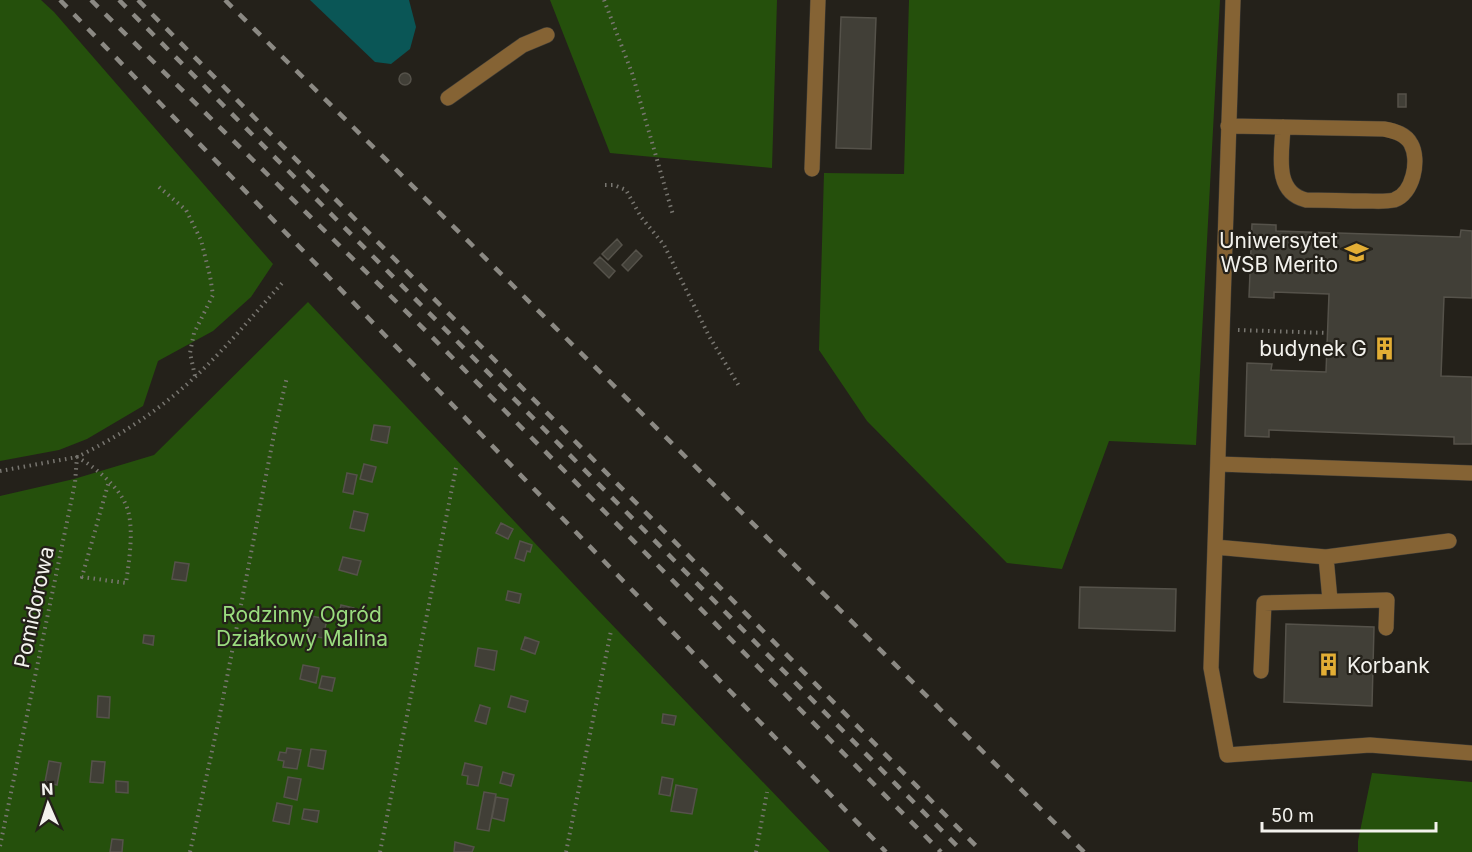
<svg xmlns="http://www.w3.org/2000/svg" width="1472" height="852" font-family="Inter,sans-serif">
<rect width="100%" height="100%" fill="#24211a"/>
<!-- green -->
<path fill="#25500c" d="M0 0H41L54 12 273 264 251 297 213 331 158 361 143 406 87 439 59 450 0 461Z
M550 0H777L772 168 610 153Z
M909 0H1220L1196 445 1109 441 1062 569 1007 563 867 421 819 350 824 173 904 174Z
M308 302 595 607 830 852H0V496L74 479 154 455Z
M1372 773 1472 782V852H1358V841Z"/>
<!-- water -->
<path fill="#0a5656" d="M310 0H409L416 27 410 49 391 64 375 62Z"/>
<!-- building -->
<path fill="#413f37" stroke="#55524a" stroke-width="1.5" d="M841 17 876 18 871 149 836 148Z
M399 79a6 6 0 1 1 12 0a6 6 0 1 1-12 0Z
M1398 94H1406V107H1398Z
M1252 224 1276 225V231L1460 237 1461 230 1472 231V298L1444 297 1441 376 1472 377V444H1454V437L1269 430V437L1245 436 1247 363 1272 364 1271 370 1326 372 1329 294 1274 292V298L1249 297Z
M617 239 622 245 608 260 602 254Z
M636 250 642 256 628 271 622 265Z
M600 257 615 271 609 278 594 263Z
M374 425 390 427 387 443 371 440Z
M364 464 376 467 372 482 360 479Z
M347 473 357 475 353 494 343 492Z
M354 511 368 514 364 531 350 528Z
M501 523 513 529 508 539 496 533Z
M520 541 532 545 530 552 527 551 524 561 515 558Z
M343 557 361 561 357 575 339 570Z
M175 562 189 564 186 581 172 579Z
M1080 587 1176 589 1175 631 1079 628Z
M508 591 521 594 519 603 506 600Z
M341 605 354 608 352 620 338 618Z
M311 616 327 619 323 638 307 635Z
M1286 624 1374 627 1372 706 1284 702Z
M144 635 154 636 153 645 143 643Z
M525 637 539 642 535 654 521 649Z
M478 648 497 651 494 670 475 666Z
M303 665 319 668 316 683 300 679Z
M322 676 335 678 332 691 319 688Z
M98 696 110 697 109 718 97 717Z
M511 696 528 701 525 712 508 707Z
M480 705 490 708 486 724 475 721Z
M663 714 676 716 674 725 662 723Z
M287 748 301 750 297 769 283 767 284 761 278 760 280 752 286 753Z
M311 749 326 751 323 769 308 766Z
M49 761 61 763 57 785 45 782Z
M92 761 105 762 103 783 90 782Z
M465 763 482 767 478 786 467 784 468 776 462 775Z
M503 772 514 775 511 786 500 783Z
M288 777 301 779 297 800 284 797Z
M662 777 673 779 670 796 659 794Z
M116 781 128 782V793L116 792Z
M676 785 697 789 692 814 671 811Z
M484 792 496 794 489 831 477 829Z
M496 797 508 799 504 821 492 818Z
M277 803 292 806 289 824 273 821Z
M304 809 319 811 317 822 302 819Z
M112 839 123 840 122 852H110Z
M455 842 474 847 472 852H454Z"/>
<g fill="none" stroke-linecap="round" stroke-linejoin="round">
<defs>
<path id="minor" d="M1233 0 1211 668 1227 755 1370 745 1472 753
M448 98 523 45 547 35
M1228 126 1384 129C1395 131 1406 134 1411 144 1420 160 1413 194 1394 200 1385 202 1375 201 1366 201 1346 201 1326 200 1306 200 1273 192 1282 153 1283 127
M812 169 818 0
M1219 464 1472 473
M1215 547 1326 557 1449 541
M1326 557 1330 600
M1261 671 1264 603 1387 600 1386 628"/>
</defs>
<!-- minor casing -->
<use href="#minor" stroke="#413e38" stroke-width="16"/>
<!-- path -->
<path stroke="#787670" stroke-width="4" stroke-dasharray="1.5 4.5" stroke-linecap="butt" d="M604 0 632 73 673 215
M605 185H614L626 190 641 217 664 245 709 336 739 386
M159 187 186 210 201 240 210 276 213 295 194 333 190 353 195 376
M1238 330 1328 333
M0 471 77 457C95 467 118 486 126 505 135 526 129 561 126 583L82 577 109 481
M0 846 75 483 77 457C120 436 161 409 196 376 227 347 255 313 284 281
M190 852 219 719 275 429 287 377
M380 852 456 468
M566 852 611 631
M756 852 767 792"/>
<!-- minor -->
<use href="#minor" stroke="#856334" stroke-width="15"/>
<!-- rail -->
<path stroke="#8b8983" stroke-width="4.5" stroke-dasharray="10 10" stroke-linecap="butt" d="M60 0 886 852
M91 0 432 337 941 852
M119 0 963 852
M138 0 982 852
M225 0 1084 852"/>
</g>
<!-- icons -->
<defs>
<symbol id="university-bare" viewBox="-9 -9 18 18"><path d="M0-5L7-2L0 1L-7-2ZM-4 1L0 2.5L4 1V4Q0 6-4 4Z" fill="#e3ae35" stroke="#24211a" stroke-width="2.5" paint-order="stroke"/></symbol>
<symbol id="building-bare" viewBox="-9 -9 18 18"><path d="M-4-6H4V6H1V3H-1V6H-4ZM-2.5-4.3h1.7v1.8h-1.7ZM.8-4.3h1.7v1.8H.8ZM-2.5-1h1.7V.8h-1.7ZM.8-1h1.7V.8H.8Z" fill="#e3ae35" stroke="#24211a" stroke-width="2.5" paint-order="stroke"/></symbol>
</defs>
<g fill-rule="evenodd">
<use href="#university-bare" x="1340" y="236" width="33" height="33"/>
<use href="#building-bare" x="1368" y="332" width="33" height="33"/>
<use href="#building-bare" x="1312" y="648" width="33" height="33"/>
</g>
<g text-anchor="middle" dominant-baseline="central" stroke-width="4.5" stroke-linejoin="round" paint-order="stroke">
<!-- poi labels -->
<g font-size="21" fill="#f3f2ed" stroke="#24211a" text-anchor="end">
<text x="1338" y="240">Uniwersytet<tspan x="1338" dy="24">WSB Merito</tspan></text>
<text x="1367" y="348">budynek G</text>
<text x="1347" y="665" text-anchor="start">Korbank</text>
</g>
<!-- street labels -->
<g font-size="21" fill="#f3f2ed" stroke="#24211a">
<text transform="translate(34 607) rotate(-78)">Pomidorowa</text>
</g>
<!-- park labels -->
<g font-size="21" fill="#9adc7e" stroke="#24211a">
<text x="302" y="614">Rodzinny Ogród<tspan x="302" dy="24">Działkowy Malina</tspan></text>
</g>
</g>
<!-- north arrow -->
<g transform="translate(48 804) rotate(357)" stroke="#24211a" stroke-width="4.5" paint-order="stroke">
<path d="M0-4.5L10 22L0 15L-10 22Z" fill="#f3f2ed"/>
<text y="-9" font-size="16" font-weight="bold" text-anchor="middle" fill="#f3f2ed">N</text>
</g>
<!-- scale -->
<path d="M1262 822v9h174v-9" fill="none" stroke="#f3f2ed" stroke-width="3"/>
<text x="1271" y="822" font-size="18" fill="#f3f2ed" stroke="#24211a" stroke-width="4.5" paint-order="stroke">50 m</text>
</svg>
